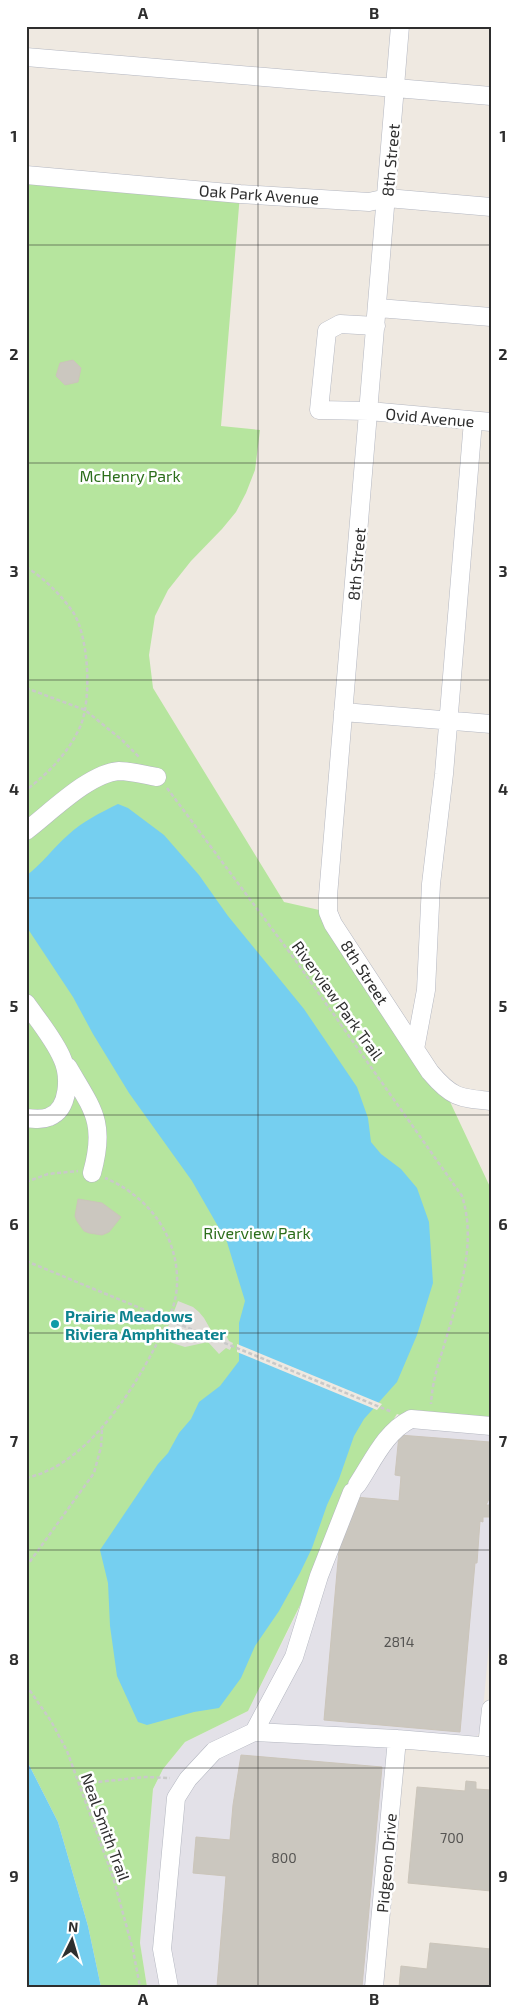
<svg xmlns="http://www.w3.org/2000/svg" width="517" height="2013" font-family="'Exo 2',sans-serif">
<rect width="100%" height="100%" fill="#efe9e1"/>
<!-- industrial -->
<path fill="#e3e1e8" d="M390 1426 491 1435V1623L481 1731 476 1737H473L392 1730 366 1987H147L140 1943 153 1789 163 1769 185 1742 248 1711Z"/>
<!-- green -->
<path fill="#b6e59e" d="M26 175 240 194 221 426 260 430 255 470 246 493 236 512 222 529 191 561 168 590 155 616 149 655 153 688 284 902 328 912 444 1089 491 1189V1417L413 1410 411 1419 397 1414 358 1473 309 1587 248 1711 185 1742 163 1769 153 1789 140 1943 147 1987H101L88 1926 58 1822 26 1759Z"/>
<!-- plaza -->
<path fill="#dfdcd8" d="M178 1301 193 1307 199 1312 204 1318 212 1332H224L229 1341 233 1343 230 1350 226 1348 219 1354 208 1342 185 1347 163 1340Z"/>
<!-- water -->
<path fill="#75cff0" d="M118 804 128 808 164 835 199 875 228 916 304 1009 357 1087 368 1118 371 1142 381 1154 401 1169 417 1188 429 1222 433 1283 417 1335 397 1382 364 1419 354 1436 339 1479 327 1505 312 1548 300 1573 279 1611 255 1646 241 1678 219 1708 194 1712 147 1725 138 1722 117 1676 110 1626 108 1583 100 1550 158 1464 168 1453 179 1433 191 1419 199 1402 220 1386 239 1361V1323L245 1301 227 1242 192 1181 129 1093 93 1034 73 997 26 926V876C42 864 53 848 68 835 83 821 100 813 118 804Z
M26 1759 58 1822 88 1926 101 1987H26Z"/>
<!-- pier -->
<path fill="#efe9e1" d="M237 1344 382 1404 377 1410 237 1352Z"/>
<!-- building -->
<path fill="#cbc7bf" stroke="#cbc5ba" d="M73 360 81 368 78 382 65 385 56 376 60 363Z
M78 1199 102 1203 121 1217 109 1232 102 1235 89 1233 84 1231 77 1221 75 1216Z
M399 1435 490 1442 491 1445V1495L486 1505H491V1517H483V1522L480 1521 477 1563H475L460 1732 324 1720 340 1538 355 1497 399 1501 401 1476 395 1475Z
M241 1755 382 1767 362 1987H217L226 1876 193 1873 196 1837 230 1840 233 1805Z
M466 1781 476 1782V1789L491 1790V1891L408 1883 417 1787 465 1791Z
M430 1943 491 1949V1987H399L401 1966 427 1969Z"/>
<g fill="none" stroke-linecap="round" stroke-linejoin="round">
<defs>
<path id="minor" d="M400 26 328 896V912L333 924 430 1072C452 1098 459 1098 491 1101
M26 57 491 96
M26 175 240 194 369 202 387 198 491 207
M378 308 491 317
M376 326 340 324 327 331 319 410 369 411 491 422
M343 712 491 724
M26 831C50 813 89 773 119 771 131 771 145 775 157 777
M26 1003C38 1020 54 1039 62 1058 70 1075 70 1109 49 1117 42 1120 34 1119 26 1118
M415 1049 426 990 431 884 444 774 473 421
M68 1067C93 1110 106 1122 92 1173
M357 1485C373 1461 385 1432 411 1419L491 1426
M254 1732 294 1657 319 1576 352 1492
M487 1747 491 1709
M169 1987 162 1949 176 1798 188 1779 214 1751 254 1732 397 1739 491 1747
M374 1987 397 1739"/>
</defs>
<!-- minor casing -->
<use href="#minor" stroke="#b4b7c1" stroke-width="19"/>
<!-- path -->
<path stroke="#c9c9c9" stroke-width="2.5" stroke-dasharray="4 2.5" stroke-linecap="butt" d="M26 567C44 578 61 595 73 612 89 637 92 700 80 727 68 753 49 773 26 790
M26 688 85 710 122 740 140 758
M167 788 296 961 462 1196C478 1246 457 1300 443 1349 437 1367 432 1385 431 1404
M26 1182 48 1174 78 1171
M26 1261 392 1412
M26 1478C84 1466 129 1397 154 1349 165 1328 176 1308 177 1285 179 1236 148 1196 105 1178
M26 1567 94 1473 101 1447 102 1429
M26 1685 51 1721 67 1751 113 1877 133 1950 140 1987
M79 1784 145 1777 170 1778"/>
<!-- minor -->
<use href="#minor" stroke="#fff" stroke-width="18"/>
</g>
<!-- grid -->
<path fill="none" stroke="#2e2e2e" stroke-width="1" stroke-opacity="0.55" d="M258 26V1987M26 245H491M26 463H491M26 680H491M26 898H491M26 1115H491M26 1333H491M26 1550H491M26 1768H491"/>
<!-- markers -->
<circle fill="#0f9aa8" stroke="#fff" stroke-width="2" cx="55" cy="1324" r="5"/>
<g text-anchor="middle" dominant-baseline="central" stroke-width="5" stroke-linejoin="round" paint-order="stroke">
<!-- number labels -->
<g font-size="14" fill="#555452">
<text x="399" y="1641">2814</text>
<text x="452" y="1837">700</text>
<text x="284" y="1857">800</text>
</g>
<!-- street labels -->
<g font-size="16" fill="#2e2e2e" stroke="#fff">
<text transform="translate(390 160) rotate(-85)">8th Street</text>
<text transform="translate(259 194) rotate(4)">Oak Park Avenue</text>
<text transform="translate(430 417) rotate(5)">Ovid Avenue</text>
<text transform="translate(356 564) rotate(-85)">8th Street</text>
<text transform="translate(365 972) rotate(57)">8th Street</text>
<text transform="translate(338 1000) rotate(54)">Riverview Park Trail</text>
<text transform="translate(106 1827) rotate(70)">Neal Smith Trail</text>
<text transform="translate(386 1863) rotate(-85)">Pidgeon Drive</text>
</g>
<!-- park labels -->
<g font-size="16" fill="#2c6e1b" stroke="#fff">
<text x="130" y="475">McHenry Park</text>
<text x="257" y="1232">Riverview Park</text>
</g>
<!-- culture labels -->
<g font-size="16" font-weight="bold" fill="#0d838f" stroke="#fff" text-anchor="start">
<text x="65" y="1315">Prairie Meadows<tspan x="65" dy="18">Riviera Amphitheater</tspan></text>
</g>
</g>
<!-- border -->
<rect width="517" height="2013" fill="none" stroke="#ffffff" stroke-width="55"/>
<!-- north arrow -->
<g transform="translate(72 1940) rotate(5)" stroke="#ffffff" stroke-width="4" paint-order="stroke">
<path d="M0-4L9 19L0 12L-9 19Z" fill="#2e2e2e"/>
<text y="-8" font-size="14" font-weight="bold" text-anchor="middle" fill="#2e2e2e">N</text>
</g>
<rect x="28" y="28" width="462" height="1958" fill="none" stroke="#2e2e2e" stroke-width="2"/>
<g font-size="16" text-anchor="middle" font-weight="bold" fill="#2e2e2e">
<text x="143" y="19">A</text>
<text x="374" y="19">B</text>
<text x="14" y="142">1</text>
<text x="503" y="142">1</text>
<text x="14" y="360">2</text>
<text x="503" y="360">2</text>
<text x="14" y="577">3</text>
<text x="503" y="577">3</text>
<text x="14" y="795">4</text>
<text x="503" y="795">4</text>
<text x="14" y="1012">5</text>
<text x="503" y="1012">5</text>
<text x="14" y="1230">6</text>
<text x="503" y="1230">6</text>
<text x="14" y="1447">7</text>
<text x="503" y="1447">7</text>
<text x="14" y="1665">8</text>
<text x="503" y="1665">8</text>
<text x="14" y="1882">9</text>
<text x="503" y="1882">9</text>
<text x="143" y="2005">A</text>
<text x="374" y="2005">B</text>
</g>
</svg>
